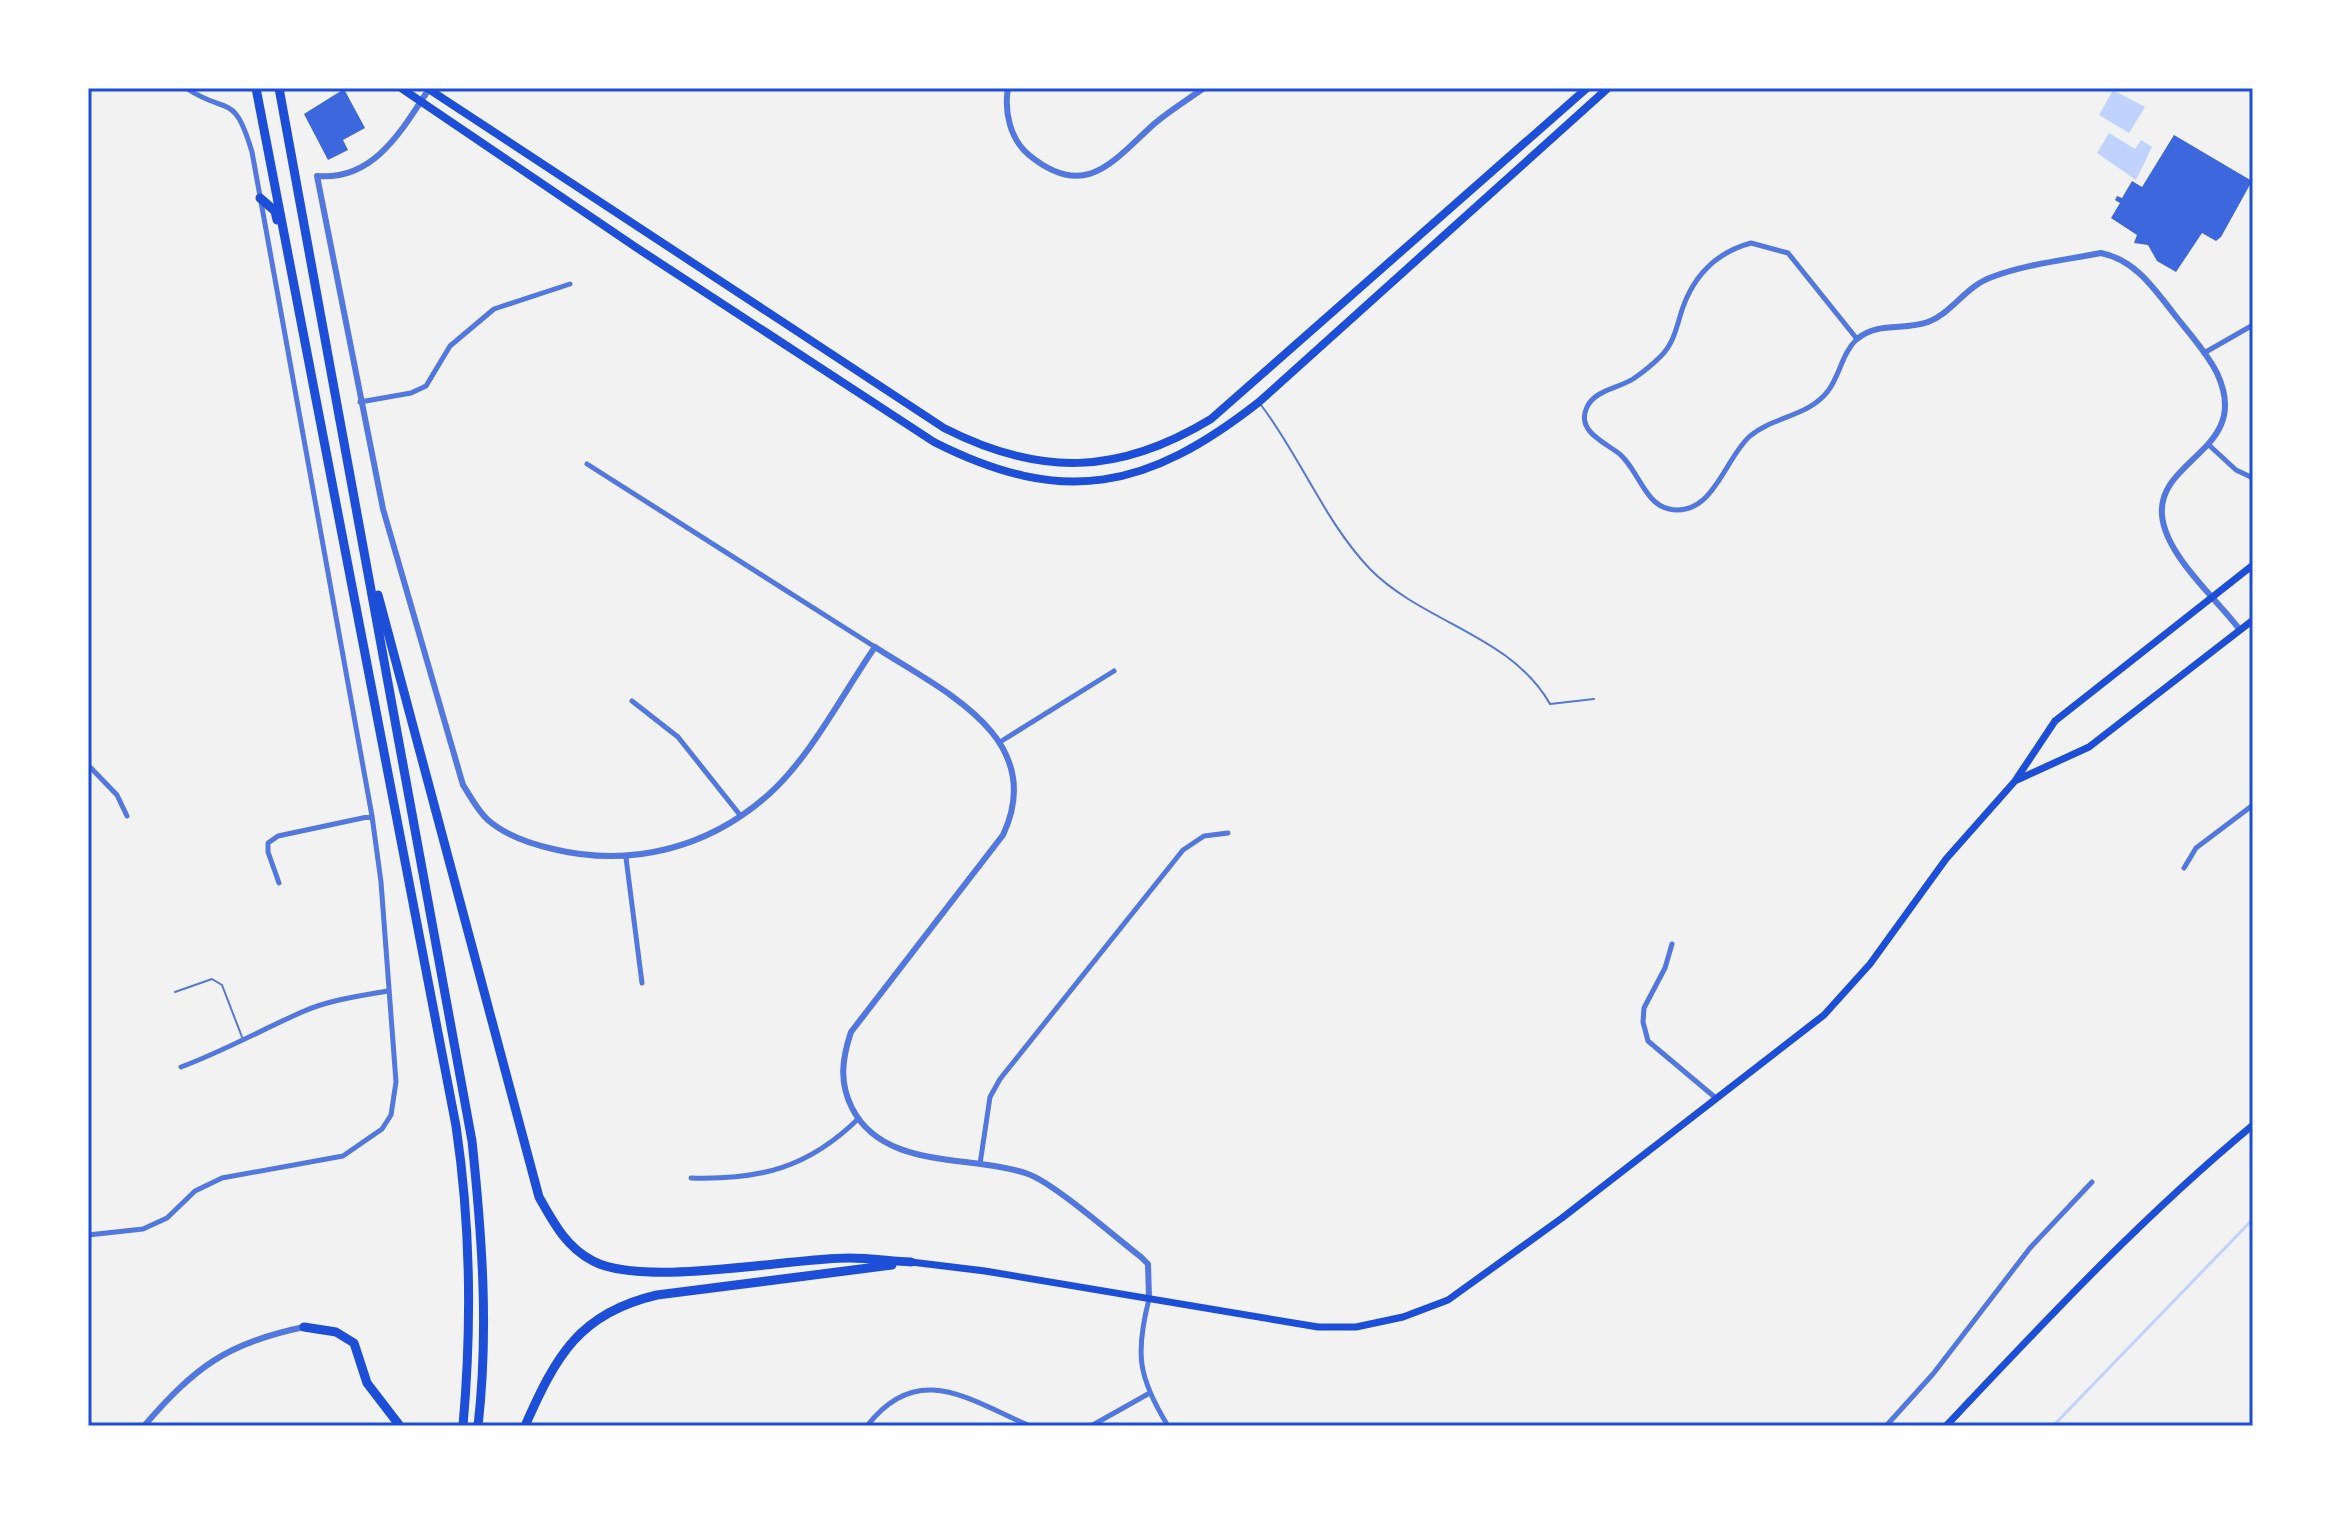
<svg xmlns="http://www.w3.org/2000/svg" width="2341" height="1514" font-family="Commissioner,sans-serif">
<rect width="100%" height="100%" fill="#f2f2f2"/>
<!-- water -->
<path fill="#bfd3fe" d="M2113 90 2145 107 2129 133 2099 115Z
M2109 133 2135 149 2141 140 2152 147 2136 180 2097 153Z"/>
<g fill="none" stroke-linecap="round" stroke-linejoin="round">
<!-- stream -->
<path stroke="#bfd3fe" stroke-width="3" d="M2053 1426 2253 1219"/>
</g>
<!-- building -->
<path fill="#3d67dc" d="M344 89 365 128 343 140 348 150 328 160 304 114Z
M2174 135 2252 181 2221 237 2216 241 2202 233 2176 272 2157 261 2148 245 2134 243 2137 235 2111 218 2120 203 2115 200 2117 196 2122 198 2132 181 2142 187Z"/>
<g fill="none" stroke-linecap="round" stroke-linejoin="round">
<!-- service -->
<path stroke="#5277de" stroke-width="2" d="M1261 405C1300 456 1325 522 1370 569 1423 623 1511 635 1550 704L1594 699
M175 992 212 979 222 985 242 1037"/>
<!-- minor -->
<path stroke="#5277de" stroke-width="5" d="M1751 243 1788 253 1857 339C1842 353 1840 375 1828 391 1808 417 1774 416 1750 436 1724 459 1713 518 1669 509 1644 504 1637 466 1617 452 1602 441 1576 430 1587 407 1595 390 1619 388 1633 379 1642 373 1653 364 1661 356 1675 342 1677 324 1683 307 1695 274 1718 252 1751 243Z
M2204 353 2253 325
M360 402 411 393 426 386 450 346 494 309 570 284
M2210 446 2236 470 2253 478
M587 464 875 647
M632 701 678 737 740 815
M1000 742 1114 671
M88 765 117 795 127 816
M626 858 642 983
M2184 868 2196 848 2253 805
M279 883 268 852V843L278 836 372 816
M1672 944 1665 968 1644 1008 1643 1022 1648 1041 1717 1099
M181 1067C224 1051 261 1030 302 1012 329 1000 359 996 388 991
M980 1164 990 1097 1000 1079 1183 850 1204 836 1228 833
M691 1178C760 1180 808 1168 858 1119
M88 1235 143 1229 167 1218 195 1191 222 1178 343 1156 382 1129 391 1115 396 1082 381 882 372 816 252 152C234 91 228 116 186 88
M1149 1299C1135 1354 1138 1377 1168 1426
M867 1426C918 1360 969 1400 1030 1426
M1091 1426 1148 1394
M1886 1426 1933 1374 2030 1248 2092 1182"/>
<!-- tertiary -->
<path stroke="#5277de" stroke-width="6" d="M1008 88C1004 112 1010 139 1029 155 1086 202 1114 160 1154 124 1169 111 1187 100 1204 88
M2252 88 2253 89
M429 89C402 130 374 181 317 176L383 509 463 785C471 797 477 810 488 820 505 835 531 844 553 849 631 868 708 848 768 795 810 758 843 693 875 647 941 690 1049 737 1003 835L851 1032C842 1059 839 1082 852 1108 884 1171 971 1154 1028 1174 1054 1183 1116 1238 1141 1257L1148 1264 1149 1298
M1857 339C1879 321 1904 331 1928 322 1952 313 1966 286 1992 277 2026 264 2066 260 2101 253 2135 260 2153 287 2174 314 2188 332 2206 351 2217 373 2253 450 2157 458 2162 515 2165 555 2217 599 2240 630
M144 1426C195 1367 227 1343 304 1327"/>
<!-- secondary -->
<path stroke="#1d4ed8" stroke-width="7" d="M2017 780 2089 747 2253 620
M911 1262 985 1271 1318 1327H1356L1403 1317 1448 1300 1562 1218 1824 1015 1870 964 1946 859 2015 781 2055 721 2253 565
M1946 1426C2045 1321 2142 1217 2253 1125"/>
<!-- primary -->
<path stroke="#1d4ed8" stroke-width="8" d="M401 88 637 248 934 442C1064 508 1148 489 1259 402L1608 88
M427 88 944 428C1040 477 1119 475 1211 419L1587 88"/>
<!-- motorway -->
<path stroke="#1d4ed8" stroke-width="9" d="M256 88 456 1126C471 1227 472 1324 463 1426
M279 88 472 1141C482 1236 489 1330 478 1426
M260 198 275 211 277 220
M378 595 539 1197C553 1222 566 1247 593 1261 644 1288 789 1258 849 1258 870 1258 890 1261 911 1262
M304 1327 336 1332 354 1343 367 1383 400 1426
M525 1426C556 1356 579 1313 657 1295L892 1265"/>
</g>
<!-- border -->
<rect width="2341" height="1514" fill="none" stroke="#ffffff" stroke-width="180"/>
<rect x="90" y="90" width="2161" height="1334" fill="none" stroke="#1d4ed8" stroke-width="3"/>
</svg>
